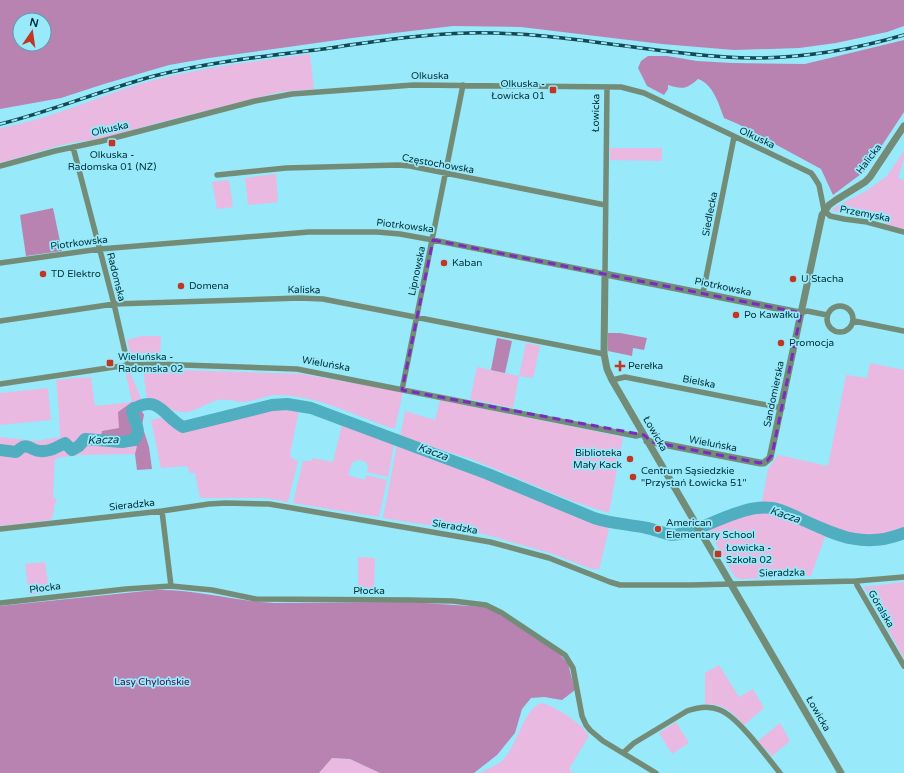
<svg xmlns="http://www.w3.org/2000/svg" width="904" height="773" font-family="'Varela Round',sans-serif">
<rect width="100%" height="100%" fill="#98e9f9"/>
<!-- green -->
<path fill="#e9b9e2" d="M310 54 314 89 280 92 153 124 102 139 76 142 61 145 0 163V128C53 119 102 94 154 80 205 67 257 61 310 54Z
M610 148H662V161L610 160Z
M904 151V158L898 178 904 180V229L884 224V221L867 215 833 211V209L835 207 866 191 887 176Z
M276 174 278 202 248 205 245 178Z
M229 180 233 207 217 209 212 182Z
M142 336H161L160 360 132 359 127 340Z
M526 343 540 346 533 378 519 376 513 408 470 399 477 367 519 376Z
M870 363 904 370V538L898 541 859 544 825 537 811 576 741 579 735 577 702 520 751 506H761L768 469 778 455 828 466 846 375 867 378Z
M143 369 302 374 403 392 395 428H391C354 415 314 394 275 395 264 396 255 401 245 402 236 402 226 398 218 400 207 403 198 410 187 412 172 415 161 399 147 401Z
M125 370 130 372 142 401 132 402 119 428 99 444 137 446 135 454 79 455 57 458 55 460 53 496 57 501C51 507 57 512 50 520L0 526V437L36 441 60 437 59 412 56 380 91 377 95 406 132 402Z
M48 388 51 420 0 425V393Z
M440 400 623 437 609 513 572 501 471 459 400 437 405 411 435 420Z
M277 408 299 410 290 454H291V458L298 461 288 502 265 498H200L195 473H190L187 466 161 468 151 420 160 418 168 421 176 428 187 429 193 426 217 420Z
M342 425 383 438V440L394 444 388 477 367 472 368 467 366 462 358 460 352 463 348 475 365 480 366 475 387 480 379 517 293 503 303 461H311L312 458 333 462Z
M397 445 411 450 414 448 421 451 425 454 435 456 467 467 557 507 607 527 609 529 599 569H592L550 553 484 534 383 518Z
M358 557 375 558 374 591H358Z
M45 562 49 592 29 595 25 564Z
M904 582V658L864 587Z
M719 665 739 697 753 689 764 708 744 725C731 711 725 704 705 704V673Z
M542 703C556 707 570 717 581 726 584 729 586 733 589 736L569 769 573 773H480C487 769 496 766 502 761 517 747 524 707 542 703Z
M676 722 689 743 672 754 659 733Z
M780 723 790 741 772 756 758 741Z
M332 758 350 759 380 773H319Z"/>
<!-- forest -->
<path fill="#b882b1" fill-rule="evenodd" d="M0 0H904V26L887 32 836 43 799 48 734 50 662 44 521 27 453 26 352 38 209 58 169 65 104 84 61 98 0 109ZM20 20H44V44H20Z
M904 40V112L865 171 833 195 821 169 738 124 724 118C719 104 713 84 698 79 686 90 682 89 668 85V89L664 95 647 86 638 68 641 61 648 56H667L697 61 732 63 805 64Z
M53 208 62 251 26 256 20 215Z
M608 333H620L647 338 644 350 633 348 632 356 608 351Z
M497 338 512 341 505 373 491 370Z
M132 402H135L137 410H141L144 415 142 425 149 447 152 469 137 470 135 454 137 446 99 444 102 431 119 428 118 412Z
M155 590C196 589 234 601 274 603L409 602 485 607 496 612 558 652 568 664 575 690 562 700 544 697 531 698 522 709 515 733 497 755 474 773H380L350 759 332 758 319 773H0V606Z"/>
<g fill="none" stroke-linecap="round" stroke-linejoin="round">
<!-- river -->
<path stroke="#4faebf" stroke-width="12" d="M0 450 16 452C18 451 19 449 21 448 27 443 33 451 40 451 50 452 57 447 65 443L72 450 79 446 85 439 122 442 134 440C143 429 133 422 132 410 158 393 163 416 183 427L272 405 287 404 311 408 488 474 594 518C613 524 627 524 647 528 658 530 668 537 679 534 709 528 741 504 772 508 783 510 793 515 803 520 838 536 865 549 904 533"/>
<!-- minor -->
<path stroke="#738c78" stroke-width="5.5" d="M73 147 114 304 128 365
M0 166 55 151 102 141 255 101 292 94 413 85 621 87 644 93 811 173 814 177 819 185 824 210 830 216 844 219 867 222 904 232
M217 175 286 168 398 165 410 166 605 205
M0 263 100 249 309 232H377L400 234 433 240 605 274 607 87
M703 293 734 137
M827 319a13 13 0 1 1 26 0a13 13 0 1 1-26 0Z
M801 313 807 311 827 315
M0 321 114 304 300 298 323 299 604 354
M854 321 904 331
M612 380 625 377 782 408
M0 384 128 365 154 364 297 369 636 436 644 434
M402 390 463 85
M162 511 171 586
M0 529 162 511 209 504 226 503 269 504 490 542 549 558 610 582 620 585H691L856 581 904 577
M856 581 857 585 904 666
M0 603 126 589 171 586 212 590 256 599 410 600 453 601 486 605 502 613 565 655 573 668 582 716 586 725 590 730 603 741 656 773
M623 753 634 743 687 711C698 707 709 705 720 710 738 717 767 757 780 773"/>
<!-- tertiary -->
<path stroke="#738c78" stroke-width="7" d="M801 313 605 274 604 354 607 369 612 380 841 773
M647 441 760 463H764L770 458 822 215 829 205 836 200 865 182 870 177 904 126"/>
<defs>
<path id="rail" d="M0 124C52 111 102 90 154 76 209 62 266 56 323 49 371 42 420 34 469 33 556 31 641 52 726 57 786 61 846 52 904 35"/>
</defs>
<!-- rail casing -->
<use href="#rail" stroke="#144952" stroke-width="3.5"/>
<!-- rail -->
<use href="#rail" stroke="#98e9f9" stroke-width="2" stroke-dasharray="6" stroke-linecap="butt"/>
</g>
<!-- marked area -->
<path fill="none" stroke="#7b2cbf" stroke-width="3" stroke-dasharray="8 5" stroke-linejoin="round" d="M433 240 801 313 772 455 767 461 760 463 652 442 644 435 402 390Z"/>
<!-- markers -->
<g fill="#c13521" stroke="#98e9f9" stroke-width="1.5">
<rect x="549" y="86" width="8" height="8" rx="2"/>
<rect x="108" y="139" width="8" height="8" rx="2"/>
<circle cx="444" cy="263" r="4"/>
<circle cx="43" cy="274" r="4"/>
<circle cx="793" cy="279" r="4"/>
<circle cx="181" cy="286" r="4"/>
<circle cx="736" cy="315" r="4"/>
<circle cx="781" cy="343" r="4"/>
<rect x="106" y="359" width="8" height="8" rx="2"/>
<path d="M618 360h4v4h4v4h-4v4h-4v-4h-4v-4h4z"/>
<circle cx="630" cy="459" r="4"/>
<circle cx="633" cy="477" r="4"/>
<circle cx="658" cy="529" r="4"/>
<rect x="714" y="550" width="8" height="8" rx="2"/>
</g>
<g text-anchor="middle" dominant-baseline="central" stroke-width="3.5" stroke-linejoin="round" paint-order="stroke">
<!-- street labels -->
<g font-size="10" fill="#003139" stroke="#98e9f9">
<text x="430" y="76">Olkuska</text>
<text transform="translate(596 113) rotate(-89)">Łowicka</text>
<text transform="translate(110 129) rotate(-13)">Olkuska</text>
<text transform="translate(757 138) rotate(25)">Olkuska</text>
<text transform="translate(869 159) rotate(-53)">Halicka</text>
<text transform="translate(438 164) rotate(10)">Częstochowska</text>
<text transform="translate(710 214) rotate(-79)">Siedlecka</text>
<text transform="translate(865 214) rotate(11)">Przemyska</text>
<text transform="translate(405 226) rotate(7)">Piotrkowska</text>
<text transform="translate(79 243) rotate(-7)">Piotrkowska</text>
<text transform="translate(417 271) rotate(-78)">Lipnowska</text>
<text transform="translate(116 277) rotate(76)">Radomska</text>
<text transform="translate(723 287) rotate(12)">Piotrkowska</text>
<text transform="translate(304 290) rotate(1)">Kaliska</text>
<text transform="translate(326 364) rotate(10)">Wieluńska</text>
<text transform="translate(699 382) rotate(11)">Bielska</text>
<text transform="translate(774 394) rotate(-78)">Sandomierska</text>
<text transform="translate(655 434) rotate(60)">Łowicka</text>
<text transform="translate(713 444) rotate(11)">Wieluńska</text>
<text transform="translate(132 505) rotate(-6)">Sieradzka</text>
<text transform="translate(455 527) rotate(10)">Sieradzka</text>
<text transform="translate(782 573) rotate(-1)">Sieradzka</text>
<text transform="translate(45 588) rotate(-7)">Płocka</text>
<text x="369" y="591">Płocka</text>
<text transform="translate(881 609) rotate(60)">Góralska</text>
<text transform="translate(818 714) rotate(60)">Łowicka</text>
</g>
<!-- poi labels -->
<g font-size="10" fill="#003139" stroke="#98e9f9" text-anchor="start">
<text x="545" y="84" text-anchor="end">Olkuska -<tspan x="545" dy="12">Łowicka 01</tspan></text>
<text x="112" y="155" text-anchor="middle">Olkuska -<tspan x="112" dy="12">Radomska 01 (NŻ)</tspan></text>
<text x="452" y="263">Kaban</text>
<text x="51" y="274">TD Elektro</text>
<text x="801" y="279">U Stacha</text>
<text x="189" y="286">Domena</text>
<text x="744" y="315">Po Kawałku</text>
<text x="789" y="343">Promocja</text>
<text x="118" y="357">Wieluńska -<tspan x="118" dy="12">Radomska 02</tspan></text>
<text x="628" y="366">Perełka</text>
<text x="622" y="453" text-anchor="end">Biblioteka<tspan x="622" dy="12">Mały Kack</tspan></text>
<text x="641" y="471">Centrum Sąsiedzkie<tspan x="641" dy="12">"Przystań Łowicka 51"</tspan></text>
<text x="666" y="523">American<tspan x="666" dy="12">Elementary School</tspan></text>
<text x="726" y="548">Łowicka -<tspan x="726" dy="12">Szkoła 02</tspan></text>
</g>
<!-- park labels -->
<g font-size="10" fill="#4d0a49" stroke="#98e9f9">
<text x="152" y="682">Lasy Chylońskie</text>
</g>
<!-- water labels -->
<g font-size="11" font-style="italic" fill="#05343c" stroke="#98e9f9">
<text transform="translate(103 440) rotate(-2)">Kacza</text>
<text transform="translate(433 452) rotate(20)">Kacza</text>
<text transform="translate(785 515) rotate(18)">Kacza</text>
</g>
</g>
<!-- north arrow -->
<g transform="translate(32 32) rotate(13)"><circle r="19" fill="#98e9f9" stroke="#5b9fac"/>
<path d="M0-3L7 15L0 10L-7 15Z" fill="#c13521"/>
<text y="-6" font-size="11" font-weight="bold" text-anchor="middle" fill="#003139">N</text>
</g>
</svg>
